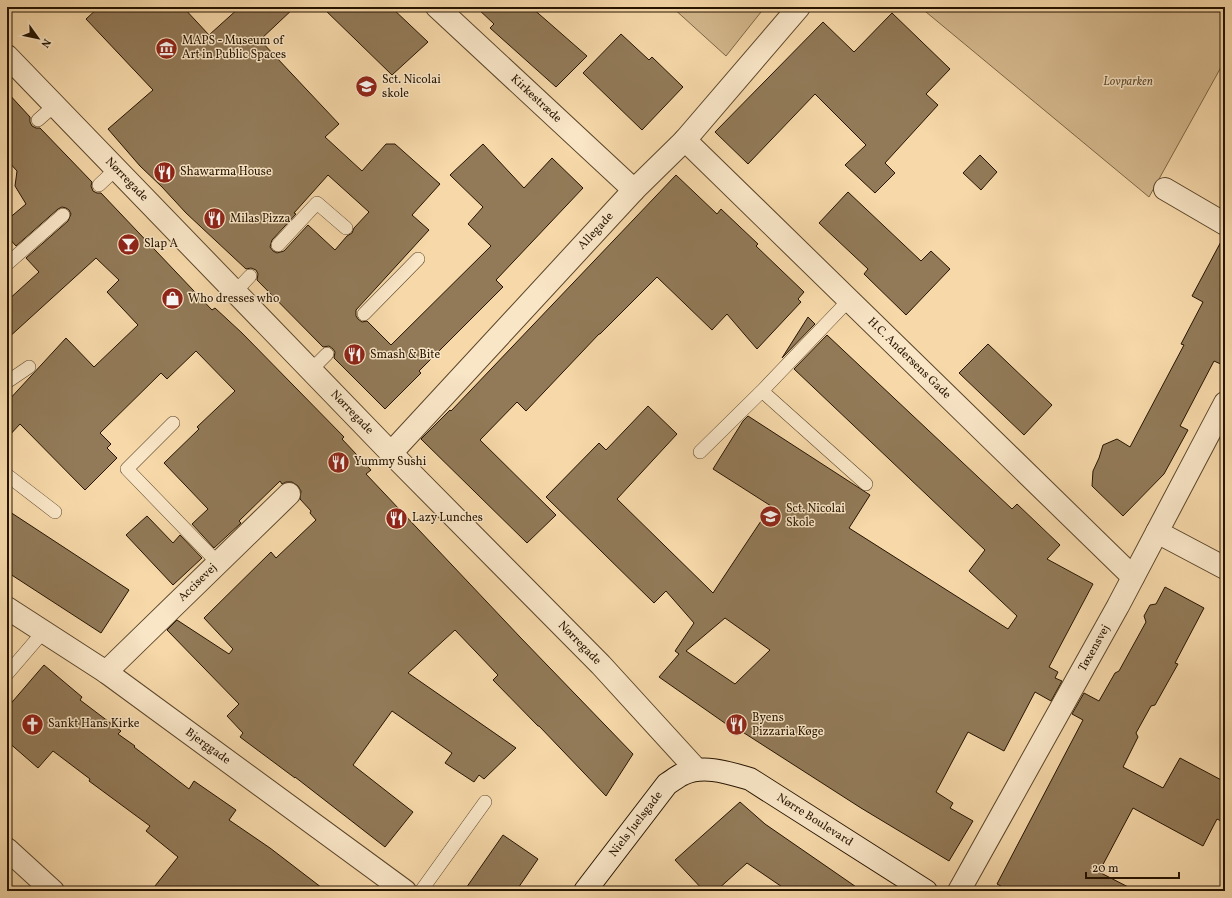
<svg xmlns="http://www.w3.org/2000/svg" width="1232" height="898" font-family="Vollkorn,serif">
<rect width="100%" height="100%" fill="#f6d8a9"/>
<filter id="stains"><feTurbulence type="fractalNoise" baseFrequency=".005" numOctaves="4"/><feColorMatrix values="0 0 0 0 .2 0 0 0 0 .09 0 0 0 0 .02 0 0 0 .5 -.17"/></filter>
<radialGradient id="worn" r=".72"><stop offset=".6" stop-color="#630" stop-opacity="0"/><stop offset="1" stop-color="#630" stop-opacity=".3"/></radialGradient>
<!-- green -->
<path fill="#d3b78c" stroke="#7c6646" d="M672 7H765L726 56Z
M920 7H1225V60L1149 197Z"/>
<!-- building -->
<path fill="#927a58" stroke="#261400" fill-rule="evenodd" d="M99 7H183L209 35 240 7H295L260 40 339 124 325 137 362 171 386 144H395L440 184 412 215 429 230 356 310V316L358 319 362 322 367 321 391 345 491 246 468 224 483 207 450 175 483 144 524 188 552 158 583 188 496 280 503 287 419 371 421 373 385 409 334 358 335 352 333 349 329 346 323 347 257 280 258 274 256 270 251 268 246 269 186 213 162 187 140 166 108 129 153 90 86 19ZM328 175 369 212 354 228 352 233 347 236 335 250 308 225 284 251 277 253 273 251 270 247 272 240 296 214 294 213Z
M322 7H391L428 42 392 75Z
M476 7H531L587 56 556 87 490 28 494 24Z
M892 13 950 69 926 94 938 105 885 163 895 173 875 193 845 165 866 145 815 94 748 164 715 132 823 22 854 52Z
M621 34 649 60 652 57 683 87 642 130 583 73Z
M7 92 30 117V122L32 126 36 128H40L92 182 91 186 93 191 97 193H101L212 310 215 308 242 333 344 437 342 439 371 470 366 474 520 637 633 754 606 796 539 726H538L493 680 498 675 455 630 408 673 516 748 484 779 479 775 474 782 445 763 452 753 392 711 353 765 413 812 385 847 295 777V778L240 737 243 733 227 716 239 704 167 630 177 620 229 654 233 649 204 618 271 552 276 558 316 520 310 513 311 511 300 499 301 491 298 486 292 482H286L282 484 280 481 239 521 241 523 214 548 192 524 208 509 164 463 199 429 197 427 235 391 196 351 167 379 161 373 100 433 111 444 107 448 117 458 85 490 20 424 7 438V402L66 338 94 367 138 325 107 292 119 280 96 258 7 339V301L39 272 26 258 68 221 71 214 69 210 66 208 62 207 58 209 16 246 7 236V220L26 204 15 186 17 171 7 160Z
M980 155 997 172 981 190 963 173Z
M676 175 717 214 721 209 758 244 756 246 804 292 798 299 801 302 757 349 727 314 712 330 657 277 600 334H599L526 411 517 402 480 440 556 515 527 543 421 439 450 410 451 411Z
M848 192 921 261 931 251 950 269 906 315 864 274 868 269 819 223Z
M1224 236H1225V366L1214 361 1180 426 1188 430 1164 474 1123 516 1092 486 1093 471 1099 458 1103 445 1117 439 1130 447 1184 345 1181 344 1203 302 1192 296Z
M808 317 815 324 782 358Z
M827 335 1012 509 1017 504 1060 545 1047 559 1093 584 1049 667 1058 672 1055 678 1062 681 1051 701 1035 692 1004 751 968 732 936 792 953 803 950 808 973 821 949 861 861 808 741 731 739 733 659 677 679 654 675 651 694 623 666 591 654 603 546 497 599 443 606 450 648 406 677 434 617 499 713 593 771 506 713 469 743 421 748 416 870 495 849 528 1008 629 1017 616 969 571 985 550 794 369ZM725 618 770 650 735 684 686 651Z
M988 344 1052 405 1024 435 959 373Z
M7 510 129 590 101 633 7 572Z
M147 516 173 543 180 535 202 558 173 585 126 535Z
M1165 587 1204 608 1175 663 1178 664 1155 705 1151 706 1136 733 1138 737 1123 767 1163 788 1180 758 1225 782V823L1217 819 1203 846 1133 808 1099 872 1136 891H1010L997 884 1083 720 1072 714 1084 693 1099 701 1115 673 1119 671 1146 622 1144 616 1150 605 1156 604Z
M44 665 82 697 80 700 121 731 118 734 135 746 134 747 189 789 194 781 236 810 229 820 270 848 326 891H151L178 857 146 831 150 826 89 781 90 779 53 751 38 768 7 741V708Z
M740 802 765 824 862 891H788L747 863 716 891H704L675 860Z
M503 835 538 859 516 891H464Z"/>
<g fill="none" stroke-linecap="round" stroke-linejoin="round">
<defs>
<path id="lane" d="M38 120 55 105
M99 185 116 169
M278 245 317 203 346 228
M7 264 63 215
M235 292 250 276
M364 314 418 259
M311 370 327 354
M7 382 29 367
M762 391 866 484
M173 423 127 469 218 563
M700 452 762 391 849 300
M7 475 55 512
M7 674 44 631
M421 891 485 802"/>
<g id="street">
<path id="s1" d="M437 7 634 190"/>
<path id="s2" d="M7 56 391 453 601 665 696 769"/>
<path id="s3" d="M685 140 1133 577"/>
<path d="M1165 189 1225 224"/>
<path id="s4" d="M391 453 634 190 685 140 799 7"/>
<path d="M1157 532 1225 568"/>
<path id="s5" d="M7 608 106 672 405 891"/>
<path id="s6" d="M106 672 289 494"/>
<path d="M7 849 53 891"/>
<path id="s7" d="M959 891 1118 606 1225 403"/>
</g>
<g id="secondary">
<path id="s8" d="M585 891 667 784C672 781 678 776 683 774 704 764 729 773 750 779L926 891"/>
</g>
</defs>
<!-- lane casing -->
<use href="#lane" stroke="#5a452a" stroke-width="14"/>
<!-- street casing -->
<use href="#street" stroke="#5a452a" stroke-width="24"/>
<!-- secondary casing -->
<use href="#secondary" stroke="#261400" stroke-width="24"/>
<!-- lane -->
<use href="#lane" stroke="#f9e6c7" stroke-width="13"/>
<!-- street -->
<use href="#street" stroke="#f9e6c7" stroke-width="22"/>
<!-- secondary -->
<use href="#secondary" stroke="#f9e6c7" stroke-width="22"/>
</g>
<!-- icons -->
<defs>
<symbol id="museum-disc" viewBox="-11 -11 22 22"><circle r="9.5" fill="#8f2418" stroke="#f9e6c7"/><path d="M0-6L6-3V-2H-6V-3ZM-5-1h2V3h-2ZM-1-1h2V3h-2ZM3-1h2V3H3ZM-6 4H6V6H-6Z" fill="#fff"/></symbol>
<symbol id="school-disc" viewBox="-11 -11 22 22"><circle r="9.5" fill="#8f2418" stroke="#f9e6c7"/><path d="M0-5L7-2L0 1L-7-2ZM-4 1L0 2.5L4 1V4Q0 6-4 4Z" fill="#fff"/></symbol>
<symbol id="restaurant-disc" viewBox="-11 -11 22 22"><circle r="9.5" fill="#8f2418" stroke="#f9e6c7"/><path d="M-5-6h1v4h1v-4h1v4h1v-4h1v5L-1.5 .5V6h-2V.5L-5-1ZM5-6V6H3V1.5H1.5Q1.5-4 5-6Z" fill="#fff"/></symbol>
<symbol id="bar-disc" viewBox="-11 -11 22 22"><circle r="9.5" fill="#8f2418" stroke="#f9e6c7"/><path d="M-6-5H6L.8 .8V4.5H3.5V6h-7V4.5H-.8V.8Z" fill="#fff"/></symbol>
<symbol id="shop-disc" viewBox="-11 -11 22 22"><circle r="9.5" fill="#8f2418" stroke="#f9e6c7"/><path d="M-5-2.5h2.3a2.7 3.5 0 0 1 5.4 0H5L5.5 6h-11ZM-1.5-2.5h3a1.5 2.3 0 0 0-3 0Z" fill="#fff"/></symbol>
<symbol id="church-disc" viewBox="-11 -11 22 22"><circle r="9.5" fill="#8f2418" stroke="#f9e6c7"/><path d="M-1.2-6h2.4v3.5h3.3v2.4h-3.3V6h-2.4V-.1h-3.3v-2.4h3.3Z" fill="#fff"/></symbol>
</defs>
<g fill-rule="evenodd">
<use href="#museum-disc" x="154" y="36" width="25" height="25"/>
<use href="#school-disc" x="354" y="74" width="25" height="25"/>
<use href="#restaurant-disc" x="152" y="160" width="25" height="25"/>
<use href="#restaurant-disc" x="202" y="206" width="25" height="25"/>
<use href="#bar-disc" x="116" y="232" width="25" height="25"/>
<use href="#shop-disc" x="160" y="286" width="25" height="25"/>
<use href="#restaurant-disc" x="342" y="342" width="25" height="25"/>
<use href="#restaurant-disc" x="326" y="450" width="25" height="25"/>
<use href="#school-disc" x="758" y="504" width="25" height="25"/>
<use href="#restaurant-disc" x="384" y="506" width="25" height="25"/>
<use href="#church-disc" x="20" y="712" width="25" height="25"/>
<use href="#restaurant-disc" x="724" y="712" width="25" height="25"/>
</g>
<g text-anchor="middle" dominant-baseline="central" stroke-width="3" stroke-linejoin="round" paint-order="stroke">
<!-- poi labels -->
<g font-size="12" fill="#261400" stroke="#f9e6c7" text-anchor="start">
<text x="182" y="41">MAPS - Museum of<tspan x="182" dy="14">Art in Public Spaces</tspan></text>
<text x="382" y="80">Sct. Nicolai<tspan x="382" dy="14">skole</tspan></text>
<text x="180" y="172">Shawarma House</text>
<text x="230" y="219">Milas Pizza</text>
<text x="144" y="244">Slap A</text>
<text x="188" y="299">Who dresses who</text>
<text x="370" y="355">Smash &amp; Bite</text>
<text x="354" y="462">Yummy Sushi</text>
<text x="786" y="509">Sct. Nicolai<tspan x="786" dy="14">Skole</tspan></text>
<text x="412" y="518">Lazy Lunches</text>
<text x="752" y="718">Byens<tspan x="752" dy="14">Pizzaria Køge</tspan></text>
<text x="48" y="724">Sankt Hans Kirke</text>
</g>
<!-- park labels -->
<g font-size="12" font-style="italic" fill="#634d31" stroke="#f9e6c7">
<text x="1128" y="82">Lovparken</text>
</g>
<!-- street labels -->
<g font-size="12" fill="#261400" stroke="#f9e6c7">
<text stroke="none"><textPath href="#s1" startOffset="135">Kirkestræde</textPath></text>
<text stroke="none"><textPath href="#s2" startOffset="172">Nørregade</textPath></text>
<text stroke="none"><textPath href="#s4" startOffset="302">Allegade</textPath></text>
<text stroke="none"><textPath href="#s3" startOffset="313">H.C. Andersens Gade</textPath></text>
<text stroke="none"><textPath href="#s2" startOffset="496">Nørregade</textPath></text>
<text stroke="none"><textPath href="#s6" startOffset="128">Accisevej</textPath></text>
<text stroke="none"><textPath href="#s2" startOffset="820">Nørregade</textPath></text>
<text stroke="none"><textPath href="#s7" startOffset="278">Tøxensvej</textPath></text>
<text stroke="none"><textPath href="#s5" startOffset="244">Bjerggade</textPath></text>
<text stroke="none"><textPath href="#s8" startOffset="299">Nørre Boulevard</textPath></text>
<text stroke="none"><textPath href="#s8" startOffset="84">Niels Juelsgade</textPath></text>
</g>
</g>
<!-- margin -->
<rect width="1232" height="898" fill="none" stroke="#f6d8a9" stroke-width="24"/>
<rect x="8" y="8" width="1216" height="882" fill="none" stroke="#261400" stroke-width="2"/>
<rect x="12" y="12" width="1208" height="874" fill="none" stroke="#261400"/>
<!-- north arrow -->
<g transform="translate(38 38) rotate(123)" stroke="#f9e6c7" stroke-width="3" paint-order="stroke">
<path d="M0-3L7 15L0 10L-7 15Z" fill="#261400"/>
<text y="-6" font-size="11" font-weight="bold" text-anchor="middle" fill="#261400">N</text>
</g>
<!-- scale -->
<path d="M1086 872v6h93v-6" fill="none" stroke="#261400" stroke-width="2"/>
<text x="1092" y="872" font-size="12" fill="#261400" stroke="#f9e6c7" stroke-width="3" paint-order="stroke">20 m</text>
<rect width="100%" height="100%" filter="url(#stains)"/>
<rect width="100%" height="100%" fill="url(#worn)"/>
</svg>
